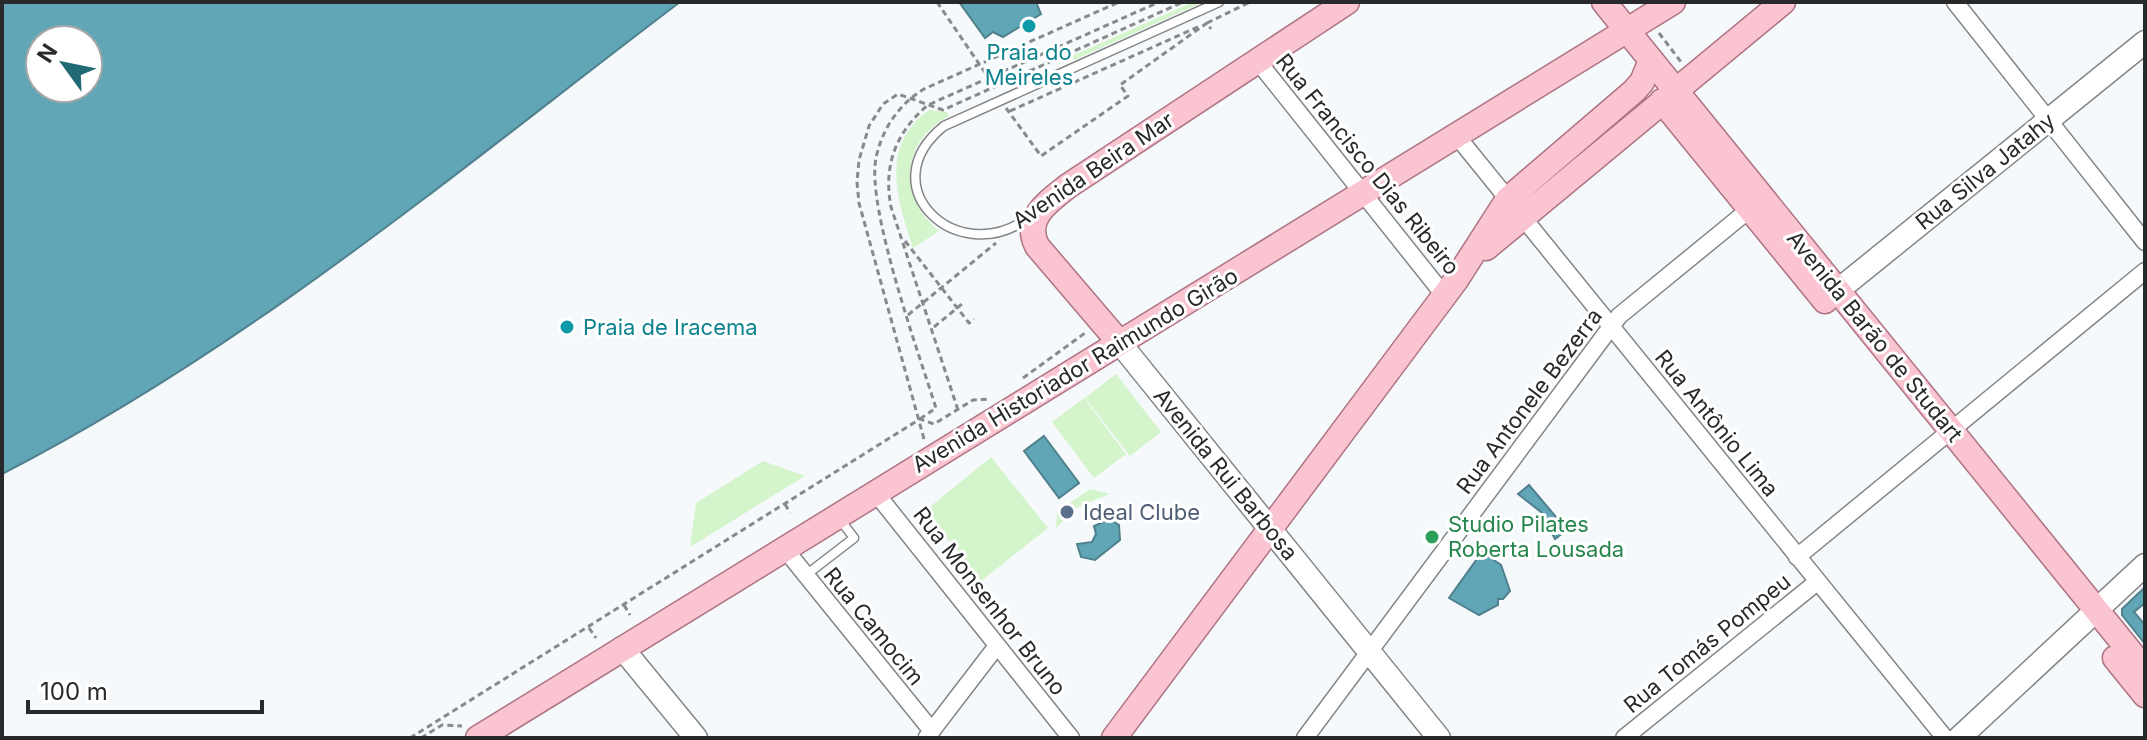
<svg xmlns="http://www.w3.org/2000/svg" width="2147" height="740" font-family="Inter,sans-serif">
<rect width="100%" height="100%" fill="#f6f9fb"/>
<!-- green -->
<path fill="#d4f4cb" d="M1193 2H1203L1074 60 1072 56Z
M929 110 947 112 949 116C900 141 898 198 939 231L913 248C897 199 879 146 929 110Z
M1116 374 1161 432 1130 456 1085 398Z
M1084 398 1126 454 1094 478 1052 422Z
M991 457 1048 528 981 581 925 511Z
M763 461 805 476 690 547 696 503Z
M1090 489 1109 494 1078 507 1056 528 1057 512Z"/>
<!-- water -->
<path fill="#61a6b7" stroke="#50808d" stroke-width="2" fill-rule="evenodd" d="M2 2H680C461 168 248 348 2 474ZM40 40H88V88H40Z
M959 2H1036L1041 14 1003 37 993 32 985 38Z
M1044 436 1079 483 1059 498 1024 451Z
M1529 485 1567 530 1555 539 1541 512 1518 494Z
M1110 519 1119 525 1120 540 1095 560 1081 557 1077 544 1092 542 1096 534 1094 526Z
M1482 552 1501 565 1510 591 1503 599H1498V605L1479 615 1449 598Z
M2145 587V603L2134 612 2145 625V644L2122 615V609Z"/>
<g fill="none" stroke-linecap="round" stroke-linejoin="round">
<defs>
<path id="lane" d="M1028 218C957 270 869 186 944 126L1219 2
M806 575 854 538 838 517"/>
<path id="street" d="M1955 2 2145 242
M1256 59 1444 295
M1456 135 1945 738
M875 492 1071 738
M784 548 932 731
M1797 557 2145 271
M927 737 996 647
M1305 738 1619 316 1756 204
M1624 738 1817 582"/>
<path id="secondary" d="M1826 300 2145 42
M1119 342 1439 738
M622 648 696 738
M1959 738 2145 565"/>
<path id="primary" d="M1604 2 2145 670
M1662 101 1825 301
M1486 248 1783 2
M1119 342 1037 246C1023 218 1048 202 1068 186L1347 2
M2115 658 2145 695
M478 738 1673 2
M1114 738 1456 280 1508 199 1634 91 1642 82 1651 60"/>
</defs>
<!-- lane casing -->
<use href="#lane" stroke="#838586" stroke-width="11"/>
<!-- street casing -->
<use href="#street" stroke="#838586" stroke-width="19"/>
<!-- secondary casing -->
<use href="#secondary" stroke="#838586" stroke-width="25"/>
<!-- primary casing -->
<use href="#primary" stroke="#ae7483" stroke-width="27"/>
<!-- path -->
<path stroke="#87898b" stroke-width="3" stroke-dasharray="6 4" stroke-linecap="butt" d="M937 2 988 77
M1207 23 1250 2
M1659 33 1681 62
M1006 108 1041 156 1128 96 1120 85 1207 23 1211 29
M1010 111 1200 26
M905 241 969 323 974 319
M908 315 996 243
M934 327 962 304
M1023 378 1085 333
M958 410 891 207C883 165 896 132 928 105L1159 2
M920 419 936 408C919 354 866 207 876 158 882 129 899 104 924 89L1119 2
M924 439 859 203 857 182 859 160 869 126 883 104 898 94 943 110 1183 2
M785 504 790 513
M624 605 630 615
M589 628 596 638
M410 738 920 419 934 424 973 400 990 399
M421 738 442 725 462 726"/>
<!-- lane -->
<use href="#lane" stroke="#fff" stroke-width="8"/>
<!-- street -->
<use href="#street" stroke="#fff" stroke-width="16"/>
<!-- secondary -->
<use href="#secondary" stroke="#fff" stroke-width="22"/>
<!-- primary -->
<use href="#primary" stroke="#fac4d1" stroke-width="24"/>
</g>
<!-- markers -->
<g fill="#0f9aa8" stroke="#fff" stroke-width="3">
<circle cx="1029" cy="26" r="8"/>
<circle cx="567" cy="327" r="8"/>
</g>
<circle fill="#5c6f8a" stroke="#fff" stroke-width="3" cx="1067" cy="512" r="8"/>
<circle fill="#2e9e5b" stroke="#fff" stroke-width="3" cx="1432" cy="537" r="8"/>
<g text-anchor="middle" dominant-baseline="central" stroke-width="6" stroke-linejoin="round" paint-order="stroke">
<!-- culture labels -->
<g font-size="22" fill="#0d838f" stroke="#fff">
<text x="1029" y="52">Praia do<tspan x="1029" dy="25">Meireles</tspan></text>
<text x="583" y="327" text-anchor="start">Praia de Iracema</text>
</g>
<!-- street labels -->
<g font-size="22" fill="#28292a" stroke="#fff">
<text transform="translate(1368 164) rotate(51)">Rua Francisco Dias Ribeiro</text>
<text transform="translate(1093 170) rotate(-34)">Avenida Beira Mar</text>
<text transform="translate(1985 171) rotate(-39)">Rua Silva Jatahy</text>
<text transform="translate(1875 336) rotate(51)">Avenida Barão de Studart</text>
<text transform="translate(1075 370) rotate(-31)">Avenida Historiador Raimundo Girão</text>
<text transform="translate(1529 401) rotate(-53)">Rua Antonele Bezerra</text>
<text transform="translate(1717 423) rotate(51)">Rua Antônio Lima</text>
<text transform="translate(1226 474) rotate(51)">Avenida Rui Barbosa</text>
<text transform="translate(990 601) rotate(52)">Rua Monsenhor Bruno</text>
<text transform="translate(874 626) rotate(51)">Rua Camocim</text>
<text transform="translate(1707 643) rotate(-39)">Rua Tomás Pompeu</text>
</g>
<!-- service labels -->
<g font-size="22" fill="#4e5e75" stroke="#fff" text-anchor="start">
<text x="1083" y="512">Ideal Clube</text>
</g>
<!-- leisure labels -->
<g font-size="22" fill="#27864d" stroke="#fff" text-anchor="start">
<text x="1448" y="524">Studio Pilates<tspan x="1448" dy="25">Roberta Lousada</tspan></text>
</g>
</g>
<!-- border -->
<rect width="2147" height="740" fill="none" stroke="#28292a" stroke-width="8"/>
<!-- north arrow -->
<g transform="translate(64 64) rotate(303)"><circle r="38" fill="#ffffff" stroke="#a9a9aa" stroke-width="2"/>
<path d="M0-6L14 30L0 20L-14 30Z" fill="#206975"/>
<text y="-12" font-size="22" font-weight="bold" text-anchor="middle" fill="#28292a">N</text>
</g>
<!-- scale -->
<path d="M28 700v12h234v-12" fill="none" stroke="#28292a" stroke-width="4"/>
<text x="40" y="700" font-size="24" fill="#28292a" stroke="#ffffff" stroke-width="6" paint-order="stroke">100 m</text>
</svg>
